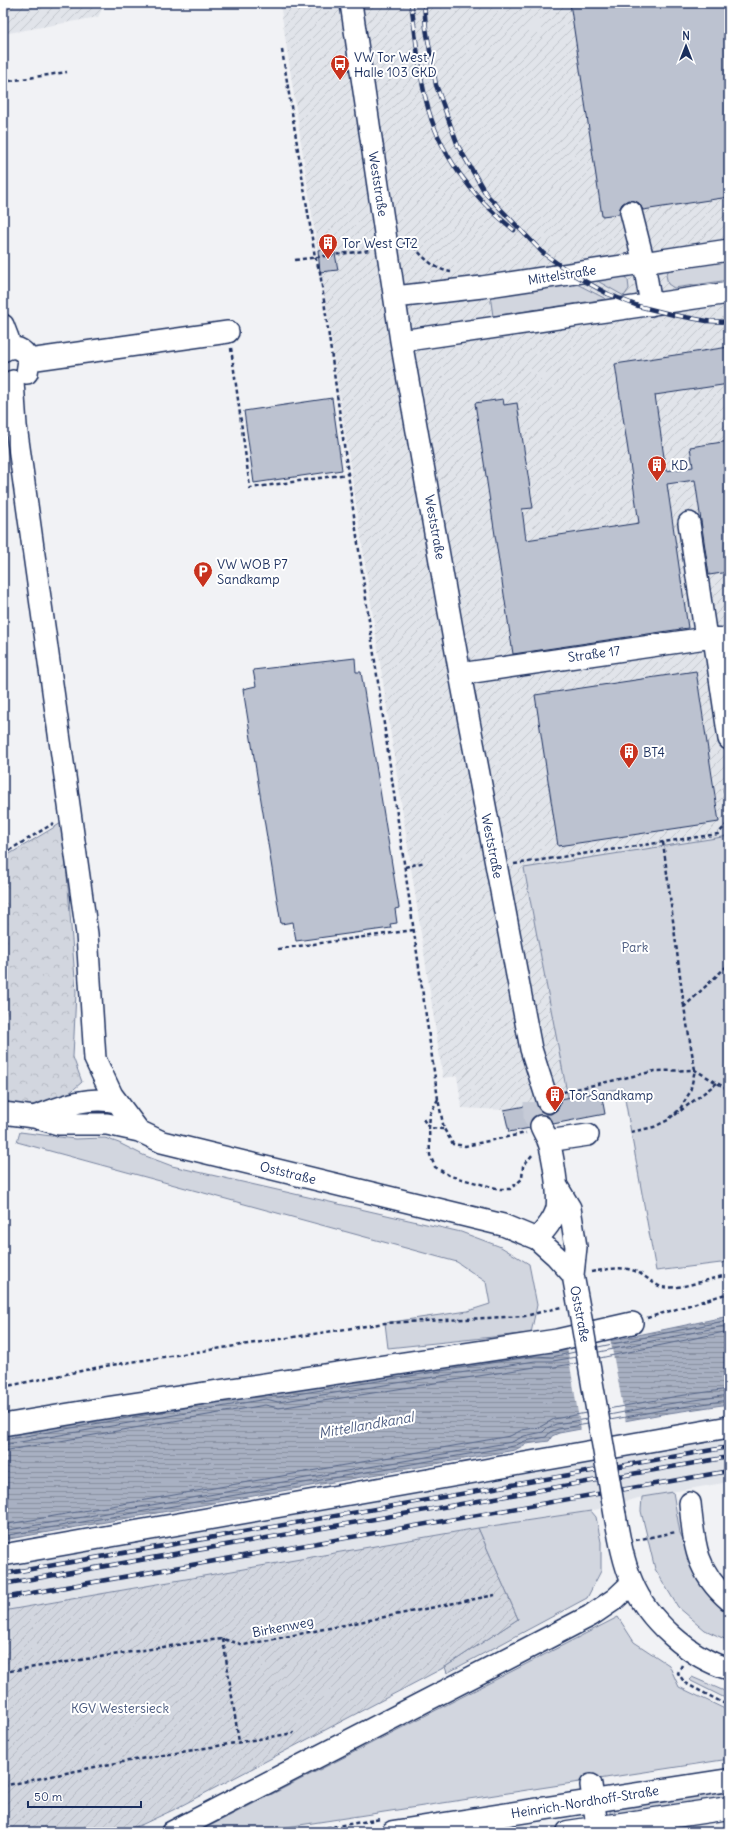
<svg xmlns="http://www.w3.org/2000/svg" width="732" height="1835" font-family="Delius,sans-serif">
<defs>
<pattern id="industrial-furrows" width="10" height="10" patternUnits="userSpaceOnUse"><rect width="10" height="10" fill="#e1e4ea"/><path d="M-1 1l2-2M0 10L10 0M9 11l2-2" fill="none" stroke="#c0c4cb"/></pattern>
<pattern id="forest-crowns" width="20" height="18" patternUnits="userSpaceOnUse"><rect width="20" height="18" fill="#d2d6df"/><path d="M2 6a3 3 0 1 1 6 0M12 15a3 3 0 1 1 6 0" fill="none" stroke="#b4b8c2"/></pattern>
<pattern id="garden-furrows" width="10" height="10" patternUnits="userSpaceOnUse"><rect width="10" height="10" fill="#d2d6df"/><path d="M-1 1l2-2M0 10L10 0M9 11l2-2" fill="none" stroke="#b4b8c2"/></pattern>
<pattern id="water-rules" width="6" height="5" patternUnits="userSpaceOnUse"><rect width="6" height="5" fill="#a8b0c2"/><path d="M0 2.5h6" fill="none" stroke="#8890a1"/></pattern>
</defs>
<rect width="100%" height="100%" fill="#f1f2f5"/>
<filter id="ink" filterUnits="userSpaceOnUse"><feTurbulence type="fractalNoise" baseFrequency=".025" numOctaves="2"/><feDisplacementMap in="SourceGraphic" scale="8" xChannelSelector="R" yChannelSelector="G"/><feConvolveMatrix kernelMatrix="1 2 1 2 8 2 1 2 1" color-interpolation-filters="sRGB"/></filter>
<g filter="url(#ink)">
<!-- built -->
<path fill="#e1e4ea" d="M729 1437V1482L642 1497 591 1511 478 1528 3 1611V1567Z"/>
<!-- industrial -->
<path fill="url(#industrial-furrows)" d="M3 3H105L98 17 3 34Z
M280 3H729V1262L656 1271 622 1088 504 1110 462 1108 457 1076 443 1078Z"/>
<!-- green -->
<path fill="#d2d6df" stroke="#76829e" d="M729 259V280L674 288 668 284 666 275 670 268Z
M622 275 628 280 629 289 624 296 594 279Z
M573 282 606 299 493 316 490 295Z
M729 836V1262L656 1271 623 1088 568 1098 524 868Z
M20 1132 75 1139 105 1138 119 1143 143 1155 172 1166 461 1232 501 1247 529 1264 537 1305 531 1333 388 1348 385 1323 468 1311 490 1304 486 1282 457 1262 17 1142Z
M673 1492 680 1533 703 1581 729 1609V1641L705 1630 678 1607 655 1569 641 1511 642 1497Z
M591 1511 596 1517 601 1542V1571L587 1598 447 1673 445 1667 518 1619 478 1528Z
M618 1617 634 1642 669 1665 679 1687 729 1711V1759L254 1832H198Z
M692 1677 729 1693V1700L689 1680Z
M729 1790V1799L626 1815 610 1814V1811L617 1806Z"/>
<!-- forest -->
<path fill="url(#forest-crowns)" stroke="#76829e" d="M63 822 76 992 73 1057 82 1082 66 1096 28 1106 3 1101V858Z"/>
<!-- garden -->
<path fill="url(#garden-furrows)" stroke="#76829e" d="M478 1528 518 1619 445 1667 173 1810 141 1825 118 1832H3V1611Z"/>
<!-- water -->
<path fill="url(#water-rules)" stroke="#707c9a" d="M729 1316V1404L662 1414 559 1433 552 1436 549 1441 526 1444 515 1450 3 1540V1436L268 1390 534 1352 552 1353Z"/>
<!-- pier -->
<path fill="#f1f2f5" d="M610 1338 626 1423 581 1431 567 1347Z"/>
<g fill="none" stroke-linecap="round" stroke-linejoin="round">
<!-- shore -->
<path stroke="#536386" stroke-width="1" d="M598 1347 729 1320
M599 1352 729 1325
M600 1358 729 1331
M269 1395 278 1397 535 1356 552 1357 575 1352
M608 1409 678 1396 729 1389
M609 1415 661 1405 729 1395
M610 1420 662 1410 729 1400
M3 1440 213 1403
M3 1445 266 1399 278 1402 535 1361H553L576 1357
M3 1451 265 1405 279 1408 535 1367H554L577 1363
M3 1525 510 1436 522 1430 540 1427 554 1419 586 1413
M3 1531 512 1442 524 1436 543 1432 547 1428 556 1424 587 1419
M3 1536 514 1446 525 1441 546 1437 550 1432 558 1429 588 1424"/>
</g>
<!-- building -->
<path fill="#bcc2d0" stroke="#1b2f5e" d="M570 3H729V197L643 210 639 203 635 201 628 200 622 204 620 208 619 214 602 216Z
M334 248 338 270 320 272 318 250Z
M729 347V384L655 395 666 471 693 467 690 447 729 441V572L709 575 695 480 667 484 688 628 513 654 475 403 503 399 504 405 517 403 533 508 522 509 526 540 639 523 615 364Z
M332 398 342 470 254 483 244 411Z
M355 658 356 672H361L399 908 395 909 397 923 390 924 391 928 296 941 293 922 281 924 243 689 256 686 253 670Z
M696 671 719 822 558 846 535 695Z
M601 1092 605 1114 553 1124 548 1116 542 1114 537 1115 531 1119 530 1128 509 1132 504 1110 536 1104 540 1111 545 1114H551L557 1110 560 1105V1099Z"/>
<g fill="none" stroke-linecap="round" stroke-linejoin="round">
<!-- minor-tunnel -->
<path stroke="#c6cbd7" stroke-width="21" stroke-dasharray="21 10" stroke-linecap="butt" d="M534 1102V1117L541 1126"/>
<defs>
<path id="minor" d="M351 3 401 341 460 674 531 1049 548 1102
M631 212 644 263 651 305
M395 297 482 287 729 250
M3 325 8 338 10 348
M401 341 729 293
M3 351C14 344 24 349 29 360L27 373
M29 360 228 332
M13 381 16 426 87 934 95 1059 112 1095 139 1131
M689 523 706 638
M714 638 729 739
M460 674 706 638 729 639
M3 1113 34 1117 58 1124H107L139 1131 162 1142 503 1225 537 1239 556 1256 573 1275 582 1324
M34 1117C61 1107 88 1095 117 1102
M548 1141 588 1135
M558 1188 570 1208 576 1247 573 1275
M537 1239C545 1230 554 1220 557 1208 559 1195 553 1153 548 1140 546 1136 543 1131 541 1126
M3 1425 105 1408 557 1340 632 1323
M690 1503C694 1544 696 1572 729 1600
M615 1515C619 1537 623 1561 632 1582 647 1619 690 1658 729 1669
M3 1555 729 1427
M591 1785 598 1832
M172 1832 590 1616 615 1599 632 1583"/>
<path id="major" d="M393 1832 729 1780
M568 1832 729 1808"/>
</defs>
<!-- minor casing -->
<use href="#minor" stroke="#1b2f5e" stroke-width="24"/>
<!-- major casing -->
<use href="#major" stroke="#1b2f5e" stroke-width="25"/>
<!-- path -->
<path stroke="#1b2f5e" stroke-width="2.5" stroke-dasharray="4 3" stroke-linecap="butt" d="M282 50 315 257 320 272 348 474 438 1099 444 1129 453 1144 465 1146 526 1133
M3 82 67 72
M403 244 411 242C421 256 433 269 451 272
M295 260 371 250
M231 348 250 488 348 474
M663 842 684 1007
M3 854 54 823
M514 864 718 834 728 823 724 787 729 774
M405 867 425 862
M278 949 414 930
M563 1092 655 1071 695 1070 729 1090
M438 1099 430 1114 429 1128 430 1155 435 1167 450 1176 500 1189H510L522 1179 523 1166 533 1154
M675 1115 717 1083
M423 1119 429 1128 444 1129
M631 1132 654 1127 668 1120 680 1109 690 1092 695 1070 684 1007 729 964
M591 1272C610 1269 627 1264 644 1276 650 1280 655 1285 662 1287 682 1290 709 1278 729 1275
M647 1318 729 1293
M3 1387 105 1366 385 1323 525 1316 561 1307
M636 1540 676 1532
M223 1639 239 1742
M682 1665 678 1673 685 1683 729 1706
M3 1672 202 1641 223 1639 244 1645 495 1595
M3 1786 105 1765 294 1733
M299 1832 381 1819"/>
<!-- minor -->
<use href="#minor" stroke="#fff" stroke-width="21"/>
<!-- major -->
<use href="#major" stroke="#fff" stroke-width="22"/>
<defs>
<path id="rail" d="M411 3C416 35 418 69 426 100 438 153 472 197 514 230
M424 3 426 28 436 85 458 146 486 194 543 253 572 274 608 294 638 306 674 315 707 321 729 322
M3 1574 729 1447
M3 1584 729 1457
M3 1598 729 1471"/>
</defs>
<!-- rail casing -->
<use href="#rail" stroke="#1b2f5e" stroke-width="4.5"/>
<!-- rail -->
<use href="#rail" stroke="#fff" stroke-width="3" stroke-dasharray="9" stroke-linecap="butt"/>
<defs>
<path id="minor-bridge" d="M582 1324 615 1515"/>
</defs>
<!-- minor-bridge casing -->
<use href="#minor-bridge" stroke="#1b2f5e" stroke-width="24" stroke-linecap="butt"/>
<!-- minor-bridge -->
<use href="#minor-bridge" stroke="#fff" stroke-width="21"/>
</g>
</g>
<!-- icons -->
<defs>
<symbol id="bus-pin" viewBox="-11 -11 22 30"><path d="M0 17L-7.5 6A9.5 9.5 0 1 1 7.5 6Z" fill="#c8321e" stroke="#fff"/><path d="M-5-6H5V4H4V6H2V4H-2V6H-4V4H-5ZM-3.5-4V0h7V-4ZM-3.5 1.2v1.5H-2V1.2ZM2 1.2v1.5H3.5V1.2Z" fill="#fff"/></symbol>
<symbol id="building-pin" viewBox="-11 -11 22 30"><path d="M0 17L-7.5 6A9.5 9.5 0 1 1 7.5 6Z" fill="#c8321e" stroke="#fff"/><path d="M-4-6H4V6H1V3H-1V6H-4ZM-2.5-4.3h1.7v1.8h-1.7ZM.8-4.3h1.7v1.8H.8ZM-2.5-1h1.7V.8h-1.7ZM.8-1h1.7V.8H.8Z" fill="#fff"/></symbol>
<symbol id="parking-pin" viewBox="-11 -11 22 30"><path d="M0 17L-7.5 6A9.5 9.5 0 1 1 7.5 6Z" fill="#c8321e" stroke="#fff"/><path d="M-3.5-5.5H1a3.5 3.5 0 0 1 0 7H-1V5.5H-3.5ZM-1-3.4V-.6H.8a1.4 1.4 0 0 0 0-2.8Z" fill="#fff"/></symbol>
</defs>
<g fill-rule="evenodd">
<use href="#bus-pin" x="329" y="53" width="22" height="30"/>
<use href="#building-pin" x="317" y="232" width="22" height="30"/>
<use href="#building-pin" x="646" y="454" width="22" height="30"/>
<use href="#parking-pin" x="192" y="560" width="22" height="30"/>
<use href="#building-pin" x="618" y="741" width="22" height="30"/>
<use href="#building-pin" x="544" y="1084" width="22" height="30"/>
</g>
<g text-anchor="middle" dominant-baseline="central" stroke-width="4" stroke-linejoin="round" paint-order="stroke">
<!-- poi labels -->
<g font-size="13" fill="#1b2f5e" stroke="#fff" text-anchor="start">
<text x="354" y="57">VW Tor West /<tspan x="354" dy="15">Halle 103 CKD</tspan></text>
<text x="342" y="243">Tor West CT2</text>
<text x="671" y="465">KD</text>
<text x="217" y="564">VW WOB P7<tspan x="217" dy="15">Sandkamp</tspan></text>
<text x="643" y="752">BT4</text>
<text x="569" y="1095">Tor Sandkamp</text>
</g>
<!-- street labels -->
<g font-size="13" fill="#1b2f5e" stroke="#fff">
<text transform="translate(378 184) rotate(81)">Weststraße</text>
<text transform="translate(562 275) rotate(-9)">Mittelstraße</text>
<text transform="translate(435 527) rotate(80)">Weststraße</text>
<text transform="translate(594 654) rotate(-8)">Straße 17</text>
<text transform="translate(492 846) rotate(79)">Weststraße</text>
<text transform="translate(288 1173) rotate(14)">Oststraße</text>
<text transform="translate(580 1314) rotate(79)">Oststraße</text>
<text transform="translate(283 1627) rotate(-11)">Birkenweg</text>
<text transform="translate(585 1802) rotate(-9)">Heinrich-Nordhoff-Straße</text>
</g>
<!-- park labels -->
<g font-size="13" fill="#49597e" stroke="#fff">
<text x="635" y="947">Park</text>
<text x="120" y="1708">KGV Westersieck</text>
</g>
<!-- water labels -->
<g font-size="14" font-style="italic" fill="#4c5c81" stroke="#fff">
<text transform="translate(366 1425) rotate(-10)">Mittellandkanal</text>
</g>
</g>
<!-- margin -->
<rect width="732" height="1835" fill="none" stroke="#fff" stroke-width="16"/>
<rect x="8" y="8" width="716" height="1819" fill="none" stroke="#1b2f5e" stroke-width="1.5" filter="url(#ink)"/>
<!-- north arrow -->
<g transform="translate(686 46)" stroke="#ffffff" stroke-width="3" paint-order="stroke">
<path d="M0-3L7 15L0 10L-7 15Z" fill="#1b2f5e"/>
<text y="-6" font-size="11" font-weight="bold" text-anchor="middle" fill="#1b2f5e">N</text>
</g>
<!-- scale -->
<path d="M28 1801v6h113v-6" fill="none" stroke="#1b2f5e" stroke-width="2"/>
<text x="34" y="1801" font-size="12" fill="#1b2f5e" stroke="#ffffff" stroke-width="3" paint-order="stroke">50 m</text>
</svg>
